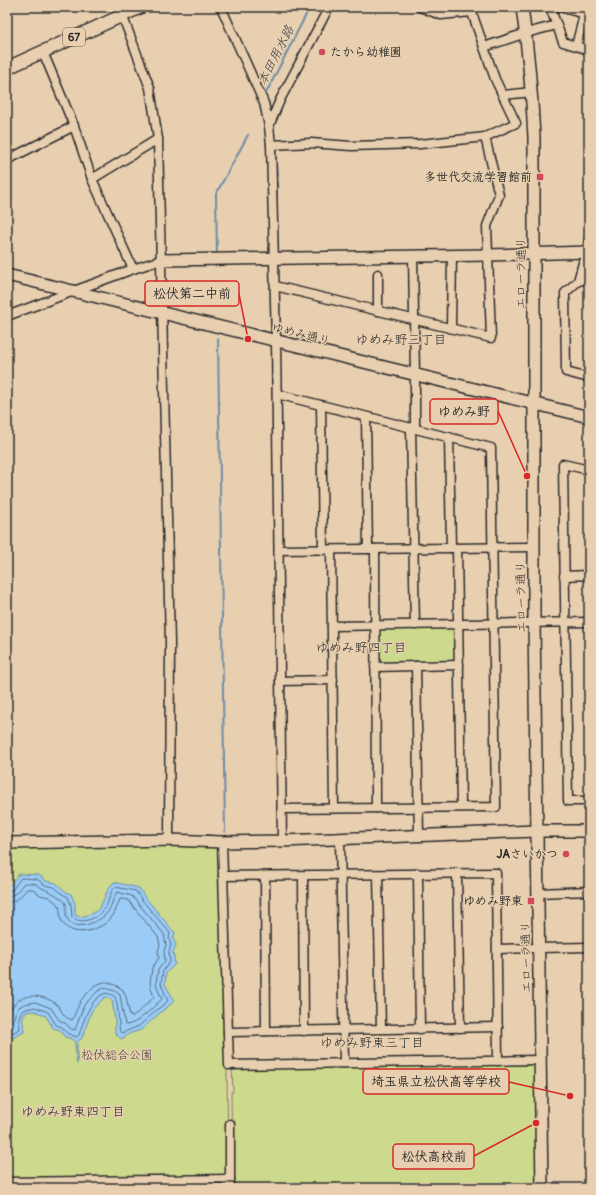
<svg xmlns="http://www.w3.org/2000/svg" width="596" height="1195" font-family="Pangolin,'Klee One',sans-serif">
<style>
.green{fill:#cdd98c;stroke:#7c825c}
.water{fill:#9bccf7;stroke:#6e8ca5}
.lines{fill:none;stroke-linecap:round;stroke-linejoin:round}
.shore{stroke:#586b7d;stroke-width:1}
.stream{stroke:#6e8ca5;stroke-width:2}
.street-casing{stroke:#2b2b2b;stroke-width:11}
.secondary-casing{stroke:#2b2b2b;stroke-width:14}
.primary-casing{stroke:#2b2b2b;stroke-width:15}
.street{stroke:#e8cfb0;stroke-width:8}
.secondary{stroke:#e8cfb0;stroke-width:11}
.primary{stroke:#e8cfb0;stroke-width:12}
.poi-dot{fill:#d1495b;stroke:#e8cfb0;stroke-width:1.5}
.labels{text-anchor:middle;stroke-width:3;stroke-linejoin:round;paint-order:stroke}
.shield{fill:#e8cfb0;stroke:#645c53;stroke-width:1}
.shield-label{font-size:11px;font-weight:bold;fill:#2b2b2b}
.poi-label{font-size:12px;font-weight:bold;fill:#2b2b2b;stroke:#e8cfb0;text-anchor:end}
.street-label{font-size:12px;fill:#2b2b2b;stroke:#e8cfb0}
.park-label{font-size:12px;fill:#43453a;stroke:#e8cfb0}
.water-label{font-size:13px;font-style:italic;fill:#3c434a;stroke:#e8cfb0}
.neighbourhood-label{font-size:13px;fill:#2b2b2b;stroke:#e8cfb0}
.leader{fill:none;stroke:#d62828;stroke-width:1.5}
.callout-dot{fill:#d62828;stroke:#e8cfb0;stroke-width:1.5}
.callout{fill:#e8cfb0;stroke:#d62828;stroke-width:1.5}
.callout-label{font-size:13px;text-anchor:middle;font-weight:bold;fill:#2b2b2b}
</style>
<rect width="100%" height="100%" fill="#e8cfb0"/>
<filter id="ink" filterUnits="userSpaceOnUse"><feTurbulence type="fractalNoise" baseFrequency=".025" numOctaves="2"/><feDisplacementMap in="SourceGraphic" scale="8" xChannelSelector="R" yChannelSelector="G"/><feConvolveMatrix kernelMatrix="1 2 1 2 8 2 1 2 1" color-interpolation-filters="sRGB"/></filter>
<g filter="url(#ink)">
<!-- green -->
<g class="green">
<path d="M455 626 456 662 378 664 377 628Z"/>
<path d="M220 843 227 1065 228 1177 7 1179V844Z"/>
<path d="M509 1063 510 1065H536L538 1188H232L231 1092H233L232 1068Z"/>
</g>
<!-- water -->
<path class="water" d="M19 874 39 875 46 881 56 883 66 892 71 894 75 904V915L79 917C108 913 98 899 114 882L139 888 144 896 175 933 173 939 176 945 173 952 175 964 166 973 165 984 174 1000 171 1004 162 1011 141 1030 131 1033 121 1039 115 1033V1020L112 1000 105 997 92 1010 82 1038 77 1042V1064L75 1043 72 1039 65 1037 60 1030 53 1028 46 1016 35 1011 26 1012C20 1020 24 1023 24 1032L7 1041V888Z"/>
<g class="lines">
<!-- shore -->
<g class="shore">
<path d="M7 891 12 890 21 878 37 879 45 885 54 887 64 895 68 897 71 905 72 917C80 925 97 919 104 910 109 903 109 893 115 887L136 891 141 899 170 933 169 939 171 945 169 952 170 962 163 971 161 984 168 1001 159 1008 139 1026 122 1033 120 1032C118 1025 119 1001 114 996 112 994 107 994 105 993 89 1000 84 1020 79 1035L77 1037 68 1034 62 1027 56 1025 48 1012 35 1007 23 1010C17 1017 19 1021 20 1029L7 1036"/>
<path d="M7 896C16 896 19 889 24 883 27 883 32 883 36 884 39 886 41 888 44 889 50 892 60 896 65 902 68 907 64 914 68 920 76 932 99 922 106 914 112 908 112 899 117 892L132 896 164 934 166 945 164 951 165 961 158 970 156 983 157 987 162 999C152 1008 137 1025 125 1025L120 995 115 991 104 988 98 991 84 1005 75 1030 71 1029 65 1023 59 1020 51 1008 35 1002 24 1004 19 1007 15 1014 13 1027 7 1031"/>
<path d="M7 902C17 902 21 896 27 889H33L40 895 49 897 59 905C61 911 59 918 63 923 74 940 103 929 112 917 116 912 117 905 120 899L128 900 158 937 160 945 158 951 159 958 152 968 150 983 151 988 154 997 133 1017 130 1016 126 997 123 990 117 986 108 982H104L95 985 81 1000 72 1020C60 1016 63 1009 55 1003 33 989 9 996 7 1023"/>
</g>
<!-- stream -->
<g class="stream">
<path d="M264 97 310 7"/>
<path d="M275 152 277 175"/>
<path d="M277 183V240"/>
<path d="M217 255 216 194 248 135"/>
<path d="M218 339 225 832"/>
<path d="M195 836 210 835"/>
</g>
<defs>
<g id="street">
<path d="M119 7 150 88 158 139 170 643 169 840"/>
<path d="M221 7 264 103 269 126 271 145 276 341 282 841"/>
<path d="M420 7 441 15 472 12"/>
<path d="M550 7 563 42 589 50"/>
<path d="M559 7 585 14"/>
<path d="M576 46 586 7"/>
<path d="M484 47 526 33 557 25"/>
<path d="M43 52 74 126 92 179 133 269"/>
<path d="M503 95 532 92"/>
<path d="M269 126 280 100 329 7"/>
<path d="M271 145 311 143 351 146 420 144 485 137 516 123 495 79 470 7"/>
<path d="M7 160 74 126"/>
<path d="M92 179 158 139"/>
<path d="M413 256 415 375V429"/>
<path d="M378 274V311"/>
<path d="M589 279 578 281 565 293 566 372 589 378"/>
<path d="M578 281 589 241"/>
<path d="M275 286 491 338 487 226 499 195 485 137"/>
<path d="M7 316 74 291 133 269 161 260"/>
<path d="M451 328 452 255"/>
<path d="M277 394 491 448 496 807 282 809"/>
<path d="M321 405 323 550"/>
<path d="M366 417 368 549"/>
<path d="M411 428 415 625"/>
<path d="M449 437 451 548"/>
<path d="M589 470 563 464 568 801H589"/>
<path d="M457 548 461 807"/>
<path d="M375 549 376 808"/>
<path d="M279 550 533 547"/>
<path d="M331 550 334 808"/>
<path d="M564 576 589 575"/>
<path d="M332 626 589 622"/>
<path d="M416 666 419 836"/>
<path d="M375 667 459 665"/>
<path d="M280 681 333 680"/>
<path d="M340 839 344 1063"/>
<path d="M222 842 229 1065 540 1060"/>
<path d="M418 873 420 1029"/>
<path d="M457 873 460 1028"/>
<path d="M378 875 381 1029"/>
<path d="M223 876 496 873 498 1061"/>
<path d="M303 876 304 1031"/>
<path d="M265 877 266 1031"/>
<path d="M538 893 589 891"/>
<path d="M497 949 589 947"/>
<path d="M228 1032 498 1027"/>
<path d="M230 1124V1188"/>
<path d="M7 1182 230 1179"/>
</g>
<g id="secondary">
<path d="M522 7C528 50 532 94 534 137V623L542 1188"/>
<path d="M161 260 488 255 589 252"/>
<path d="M7 275 589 417"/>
<path d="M7 843 169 840 222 842 282 841 537 831H589"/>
</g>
<path id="primary" d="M7 68 141 7"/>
</defs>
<!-- street casing -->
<use href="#street" class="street-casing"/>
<!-- secondary casing -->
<use href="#secondary" class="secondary-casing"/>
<!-- primary casing -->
<use href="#primary" class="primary-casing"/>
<!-- street -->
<use href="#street" class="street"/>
<!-- secondary -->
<use href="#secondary" class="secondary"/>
<!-- primary -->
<use href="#primary" class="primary"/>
</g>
</g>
<!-- markers -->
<g class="poi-dot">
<circle cx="322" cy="52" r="4"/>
<rect x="536" y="173" width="8" height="8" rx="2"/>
<circle cx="566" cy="854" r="4"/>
<rect x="527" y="897" width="8" height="8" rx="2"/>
</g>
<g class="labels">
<!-- shield labels -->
<rect class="shield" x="63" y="28" width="22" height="18" rx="3"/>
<g class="shield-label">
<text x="74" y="41">67</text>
</g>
<!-- poi labels -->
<g class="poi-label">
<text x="330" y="56" text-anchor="start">たから幼稚園</text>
<text x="532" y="181">多世代交流学習館前</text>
<text x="558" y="858">JAさいかつ</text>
<text x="523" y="905">ゆめみ野東</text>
</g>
<!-- street labels -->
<g class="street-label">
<text transform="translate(521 273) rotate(-90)" y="4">エローラ通り</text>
<text transform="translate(301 334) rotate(14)" y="4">ゆめみ通り</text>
<text transform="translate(521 597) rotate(-91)" y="4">エローラ通り</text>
<text transform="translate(526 957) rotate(-91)" y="4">エローラ通り</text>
</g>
<!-- park labels -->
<g class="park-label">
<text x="117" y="1059">松伏総合公園</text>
</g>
<!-- water labels -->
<g class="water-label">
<text transform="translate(275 55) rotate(-63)" y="5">本田用水路</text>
</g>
<!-- neighbourhood labels -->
<g class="neighbourhood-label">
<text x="401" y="344">ゆめみ野三丁目</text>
<text x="361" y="652">ゆめみ野四丁目</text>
<text x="372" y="1047">ゆめみ野東三丁目</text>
<text x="73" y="1116">ゆめみ野東四丁目</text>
</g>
</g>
<!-- callouts -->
<path class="leader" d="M248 339L239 294M527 476L498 411M570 1096L509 1082M536 1123L474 1156"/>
<g class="callout-dot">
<circle cx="248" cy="339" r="4"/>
<circle cx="527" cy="476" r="4"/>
<circle cx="570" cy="1096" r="4"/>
<circle cx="536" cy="1123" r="4"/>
</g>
<g class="callout">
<rect x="145" y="281" width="94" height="25" rx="4"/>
<rect x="430" y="399" width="68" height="25" rx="4"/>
<rect x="363" y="1069" width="146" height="25" rx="4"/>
<rect x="393" y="1144" width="81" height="25" rx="4"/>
</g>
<g class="callout-label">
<text x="192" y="298">松伏第二中前</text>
<text x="464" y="416">ゆめみ野</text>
<text x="436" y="1086">埼玉県立松伏高等学校</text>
<text x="434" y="1161">松伏高校前</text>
</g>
<!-- margin -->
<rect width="596" height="1195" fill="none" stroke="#e8cfb0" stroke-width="24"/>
<rect x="12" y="12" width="572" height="1171" fill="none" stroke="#2b2b2b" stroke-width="1.5" filter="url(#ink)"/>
</svg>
